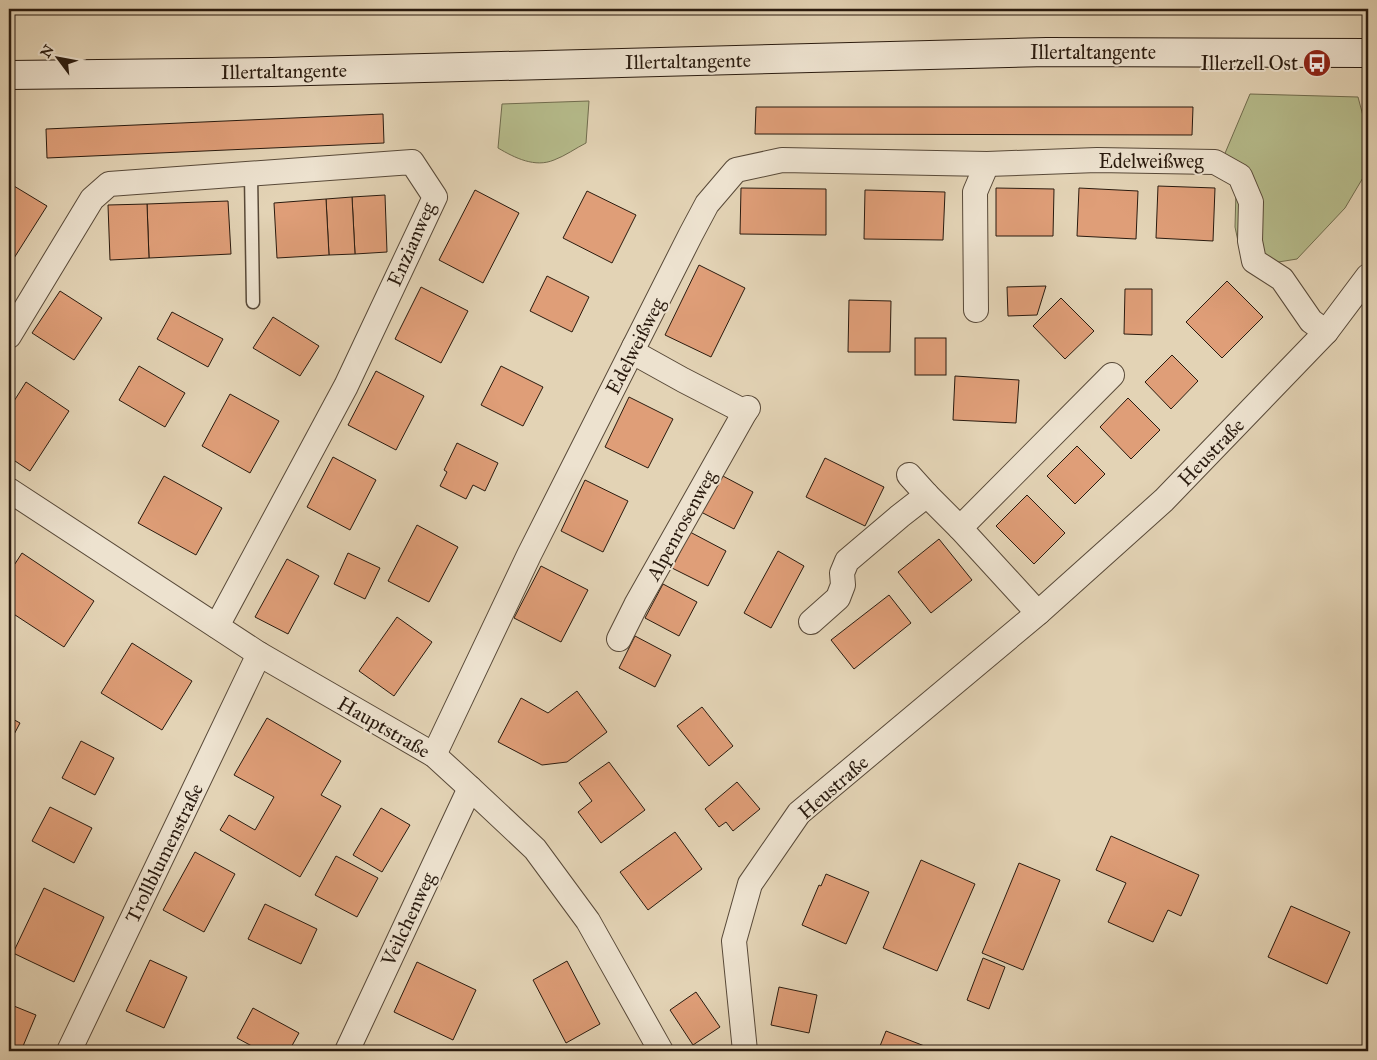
<svg xmlns="http://www.w3.org/2000/svg" width="1377" height="1060" font-family="'IM FELL Great Primer',serif">
<style>
.green{fill:#b6bc8c;stroke:#706c4e}
.building{fill:#df9e78;stroke:#2a1b0f}
.lines{fill:none;stroke-linecap:round;stroke-linejoin:round}
.lane-casing{stroke:#584938;stroke-width:15}
.street-casing{stroke:#584938;stroke-width:26}
.secondary-casing{stroke:#2a1b0f;stroke-width:30}
.lane{stroke:#ede2cf;stroke-width:12}
.street{stroke:#ede2cf;stroke-width:24}
.secondary{stroke:#ede2cf;stroke-width:28}
.labels{text-anchor:middle;stroke-width:4;stroke-linejoin:round;paint-order:stroke}
.street-label{font-size:20px;fill:#2a1b0f;stroke:#ede2cf}
.poi-label{font-size:20px;fill:#2a1b0f;stroke:#ede2cf;text-anchor:end}
</style>
<rect width="100%" height="100%" fill="#e3d3b5"/>
<filter id="stains"><feTurbulence type="fractalNoise" baseFrequency=".004" numOctaves="4"/><feColorMatrix values="0 0 0 0 .2 0 0 0 0 .09 0 0 0 0 .02 0 0 0 .5 -.17"/></filter>
<radialGradient id="worn" r=".72"><stop offset=".6" stop-color="#630" stop-opacity="0"/><stop offset="1" stop-color="#630" stop-opacity=".3"/></radialGradient>
<!-- green -->
<g class="green">
<path d="M1250 94 1358 97 1367 131V171L1345 208 1297 259 1266 264 1239 246 1235 227 1236 191 1223 158Z"/>
<path d="M589 101 586 143C576 148 565 156 554 160 535 168 515 158 498 148L502 104Z"/>
</g>
<!-- building -->
<g class="building">
<path d="M756 107H1193L1192 135 755 134Z"/>
<path d="M383 114 384 143 47 158 46 129Z"/>
<path d="M9 183 47 206 9 266Z"/>
<path d="M1158 186 1215 188 1213 241 1156 238Z"/>
<path d="M741 188 826 189V235L740 234Z"/>
<path d="M996 188 1054 189 1053 236H996Z"/>
<path d="M1079 188 1138 191 1136 239 1077 236Z"/>
<path d="M475 190 519 213 483 283 439 260Z"/>
<path d="M865 190 945 192 943 240 864 239Z"/>
<path d="M587 191 636 215 612 263 563 238Z"/>
<path d="M385 195 387 252 355 254 352 197Z"/>
<path d="M352 197 355 254 329 255 326 199Z"/>
<path d="M326 199 329 255 277 258 274 203Z"/>
<path d="M228 201 231 254 149 258 147 204Z"/>
<path d="M147 204 149 258 110 260 108 205Z"/>
<path d="M699 265 745 288 711 357 665 335Z"/>
<path d="M547 276 589 297 572 332 530 311Z"/>
<path d="M1227 281 1263 317 1222 358 1186 322Z"/>
<path d="M1046 286 1037 315 1008 316 1007 287Z"/>
<path d="M421 287 468 311 441 363 395 339Z"/>
<path d="M1125 289H1152V335L1124 334Z"/>
<path d="M60 291 102 318 74 360 32 333Z"/>
<path d="M1061 298 1094 331 1065 359 1033 326Z"/>
<path d="M849 300 891 301 890 352H848Z"/>
<path d="M172 312 223 339 208 367 157 339Z"/>
<path d="M273 317 319 346 300 376 253 348Z"/>
<rect x="915" y="338" width="31" height="37"/>
<path d="M1172 355 1198 381 1171 409 1145 382Z"/>
<path d="M139 366 185 393 165 427 119 400Z"/>
<path d="M501 366 543 387 523 426 481 405Z"/>
<path d="M376 371 424 396 396 450 348 425Z"/>
<path d="M955 376 1019 380 1016 423 953 420Z"/>
<path d="M26 382 69 411 30 471 9 457V409Z"/>
<path d="M230 394 279 421 250 473 202 446Z"/>
<path d="M629 397 673 419 648 468 605 447Z"/>
<path d="M1128 398 1160 430 1131 459 1100 427Z"/>
<path d="M457 443 498 463 485 491 473 485 466 499 440 486 447 472 444 470Z"/>
<path d="M1077 446 1105 474 1075 504 1047 476Z"/>
<path d="M333 457 376 480 350 530 307 507Z"/>
<path d="M825 458 884 487 865 526 806 497Z"/>
<path d="M721 475 753 492 734 529 701 512Z"/>
<path d="M164 476 222 508 196 555 138 523Z"/>
<path d="M585 480 628 501 603 552 561 531Z"/>
<path d="M1027 495 1065 533 1034 564 996 526Z"/>
<path d="M417 525 458 547 429 602 388 581Z"/>
<path d="M690 532 726 551 708 586 672 568Z"/>
<path d="M939 539 972 580 931 613 898 572Z"/>
<path d="M778 551 804 566 771 628 744 613Z"/>
<path d="M22 553 94 601 64 647 9 611V573Z"/>
<path d="M348 553 380 568 365 599 334 584Z"/>
<path d="M287 559 319 576 288 634 255 617Z"/>
<path d="M541 566 588 590 561 642 514 618Z"/>
<path d="M663 584 697 602 679 636 645 618Z"/>
<path d="M889 595 911 623 854 669 831 640Z"/>
<path d="M397 617 432 642 394 696 359 671Z"/>
<path d="M635 636 671 655 655 687 619 668Z"/>
<path d="M132 643 192 681 162 730 101 693Z"/>
<path d="M577 691 607 732 567 762 542 765 498 742 521 698 548 713Z"/>
<path d="M702 707 733 746 709 766 677 726Z"/>
<path d="M9 717 20 723 9 744Z"/>
<path d="M267 718 341 761 321 795 341 806 300 877 220 830 229 815 255 830 274 797 234 775Z"/>
<path d="M81 741 114 758 95 795 62 778Z"/>
<path d="M609 762 645 810 601 843 578 812 592 801 579 783Z"/>
<path d="M737 782 760 809 733 831 726 822 719 827 705 809Z"/>
<path d="M50 807 92 828 74 863 32 841Z"/>
<path d="M381 808 410 825 382 872 353 855Z"/>
<path d="M675 832 702 869 648 910 620 872Z"/>
<path d="M1111 836 1199 875 1181 916 1168 910 1153 942 1108 922 1126 883 1096 870Z"/>
<path d="M195 852 235 874 204 932 163 910Z"/>
<path d="M336 856 378 878 357 917 315 895Z"/>
<path d="M921 860 975 884 937 971 883 948Z"/>
<path d="M1019 863 1060 880 1023 970 982 953Z"/>
<path d="M826 874 869 892 846 944 802 925 819 885 821 886Z"/>
<path d="M44 888 104 917 74 982 13 953Z"/>
<path d="M265 904 317 929 301 964 248 939Z"/>
<path d="M1291 906 1350 932 1327 984 1268 957Z"/>
<path d="M983 958 1005 967 989 1009 967 1000Z"/>
<path d="M150 960 187 977 164 1028 126 1011Z"/>
<path d="M567 961 600 1024 566 1043 533 980Z"/>
<path d="M417 962 476 990 453 1040 394 1012Z"/>
<path d="M779 987 817 995 809 1033 771 1025Z"/>
<path d="M696 992 720 1027 693 1045 670 1010Z"/>
<path d="M9 1004 36 1015 21 1051H9Z"/>
<path d="M253 1008 299 1033 289 1051H261L237 1038Z"/>
<path d="M886 1031 927 1047 926 1051H878Z"/>
</g>
<g class="lines">
<defs>
<path id="lane" d="M251 174 253 302"/>
<g id="street">
<path d="M976 310 975 192 987 164"/>
<path d="M9 336 92 199 109 184 412 162 435 197 346 386 217 626"/>
<path d="M634 347 638 355 683 380 745 412 748 408"/>
<path d="M909 475 927 495 960 528 1038 613"/>
<path d="M9 490 259 654 434 755 470 788 535 849 588 921 661 1051"/>
<path d="M960 528 1112 375"/>
<path d="M811 622 838 598 843 585 842 573 847 561 900 516 927 495"/>
<path d="M619 639 636 605 745 412"/>
<path d="M434 755 529 555 691 234 707 204 736 170 782 160 987 164 1097 160 1215 162 1240 176 1251 202 1250 241 1254 261 1282 279 1311 321 1326 332"/>
<path d="M69 1051 259 654"/>
<path d="M347 1051 470 788"/>
<path d="M745 1051 734 941 750 884 799 813 1038 613 1164 500 1326 332 1368 276"/>
</g>
<path id="secondary" d="M9 75 272 72 1047 52 1368 53"/>
</defs>
<!-- lane casing -->
<use href="#lane" class="lane-casing"/>
<!-- street casing -->
<use href="#street" class="street-casing"/>
<!-- secondary casing -->
<use href="#secondary" class="secondary-casing"/>
<!-- lane -->
<use href="#lane" class="lane"/>
<!-- street -->
<use href="#street" class="street"/>
<!-- secondary -->
<use href="#secondary" class="secondary"/>
</g>
<!-- icons -->
<defs>
<symbol id="bus-disc" viewBox="-11 -11 22 22"><circle r="9.5" fill="#8f2418" stroke="#ede2cf"/><path d="M-5-6H5V4H4V6H2V4H-2V6H-4V4H-5ZM-3.5-4V0h7V-4ZM-3.5 1.2v1.5H-2V1.2ZM2 1.2v1.5H3.5V1.2Z" fill="#fff"/></symbol>
</defs>
<g fill-rule="evenodd">
<use href="#bus-disc" x="1301" y="47" width="32" height="32"/>
</g>
<g class="labels">
<!-- street labels -->
<g class="street-label">
<text x="1093" y="59">Illertaltangente</text>
<text transform="translate(688 61) rotate(-1)" y="7">Illertaltangente</text>
<text transform="translate(284 71) rotate(-1)" y="7">Illertaltangente</text>
<text x="1151" y="168">Edelweißweg</text>
<text transform="translate(411 244) rotate(-66)" y="7">Enzianweg</text>
<text transform="translate(635 346) rotate(-63)" y="7">Edelweißweg</text>
<text transform="translate(1211 452) rotate(-46)" y="7">Heustraße</text>
<text transform="translate(681 525) rotate(-61)" y="7">Alpenrosenweg</text>
<text transform="translate(384 727) rotate(30)" y="7">Hauptstraße</text>
<text transform="translate(833 787) rotate(-41)" y="7">Heustraße</text>
<text transform="translate(164 853) rotate(-64)" y="7">Trollblumenstraße</text>
<text transform="translate(408 919) rotate(-65)" y="7">Veilchenweg</text>
</g>
<!-- poi labels -->
<g class="poi-label">
<text x="1298" y="70">Illerzell Ost</text>
</g>
</g>
<!-- margin -->
<rect width="1377" height="1060" fill="none" stroke="#e3d3b5" stroke-width="30"/>
<rect x="10" y="10" width="1357" height="1040" fill="none" stroke="#2a1b0f" stroke-width="2.5"/>
<rect x="15" y="15" width="1347" height="1030" fill="none" stroke="#2a1b0f"/>
<!-- north arrow -->
<g transform="translate(58 58) rotate(302)" stroke="#ede2cf" stroke-width="4" paint-order="stroke">
<path d="M0-4L9 19L0 12L-9 19Z" fill="#2a1b0f"/>
<text y="-8" font-size="14" font-weight="bold" text-anchor="middle" fill="#2a1b0f">N</text>
</g>
<rect width="100%" height="100%" filter="url(#stains)"/>
<rect width="100%" height="100%" fill="url(#worn)"/>
</svg>
